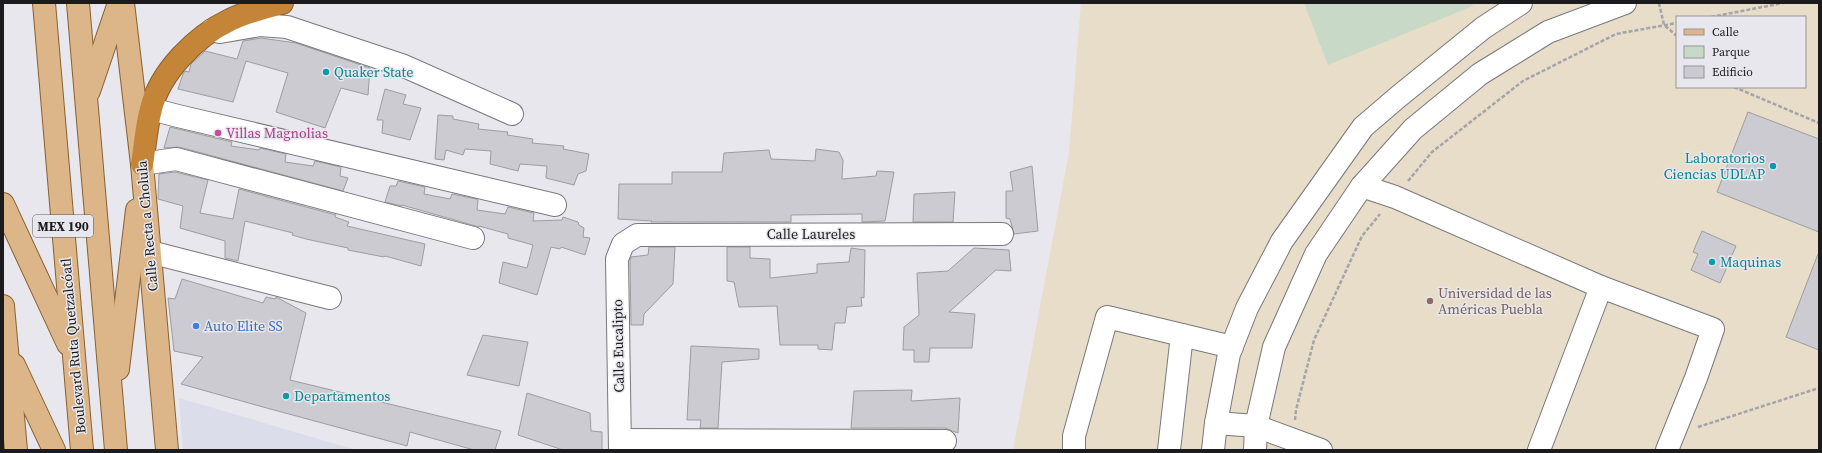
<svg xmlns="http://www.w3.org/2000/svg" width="1822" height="453" font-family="'Source Serif 4',serif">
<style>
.built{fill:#dcddea}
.education{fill:#e7ddc8;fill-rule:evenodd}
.green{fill:#c8dac7}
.building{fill:#cbcbd1;stroke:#9c9ca1}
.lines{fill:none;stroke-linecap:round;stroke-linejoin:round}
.minor-casing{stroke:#78787d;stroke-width:24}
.major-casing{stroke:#89602f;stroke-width:24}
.highway-casing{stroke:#89602f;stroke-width:24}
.path{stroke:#a4a4a9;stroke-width:2.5;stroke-dasharray:4 2;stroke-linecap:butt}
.minor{stroke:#fff;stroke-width:22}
.major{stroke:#dcb688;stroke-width:22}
.highway{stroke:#c48539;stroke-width:22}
.culture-dot{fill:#0f9aa8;stroke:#e7e7ed;stroke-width:1.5}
.hotel-dot{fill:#d1479c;stroke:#e7e7ed;stroke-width:1.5}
.education-dot{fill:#8d6e63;stroke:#e7e7ed;stroke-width:1.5}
.shop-dot{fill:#3f7fe0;stroke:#e7e7ed;stroke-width:1.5}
.labels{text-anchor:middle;stroke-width:3;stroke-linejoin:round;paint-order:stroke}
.shield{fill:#e7e7ed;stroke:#58585b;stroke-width:1}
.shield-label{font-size:13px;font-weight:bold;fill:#1b1b1d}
.culture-label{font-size:14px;fill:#0d838f;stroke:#e7e7ed;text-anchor:start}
.hotel-label{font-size:14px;fill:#b23c85;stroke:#e7e7ed;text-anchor:start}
.street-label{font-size:14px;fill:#1b1b1d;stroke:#e7e7ed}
.education-label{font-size:14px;fill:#785e54;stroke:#e7e7ed;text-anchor:start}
.shop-label{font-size:14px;fill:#366cbe;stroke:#e7e7ed;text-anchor:start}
</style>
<rect width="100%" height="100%" fill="#e7e7ed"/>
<!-- built -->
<path class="built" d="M179 398 356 450H183Z"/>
<!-- education -->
<path class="education" d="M1081 3H1819V450H1013L1069 153ZM1677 17H1805V87H1677Z"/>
<!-- green -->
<path class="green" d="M1304 3H1472L1473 6 1328 65Z"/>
<!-- building -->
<g class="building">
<path d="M261 38 296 43 370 68 368 95 341 88 325 128 276 112 288 73 246 61 233 102 178 89 183 74 185 71 189 72 191 64 205 51 237 59 243 41Z"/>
<path d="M385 89 406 95 403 104 421 108 410 140 382 133 383 120H377Z"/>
<path d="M1748 112 1819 139V232L1717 192Z"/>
<path d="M438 115 453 116V119L479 124 478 129 508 132 507 135 533 139 532 143 564 146 563 149 589 154 586 171 578 174 574 185 546 178 547 166 520 164 518 171 490 164 491 151 465 149 463 155 446 150 444 160 435 159Z"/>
<path d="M170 127 232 142 231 146 259 150 260 148 286 154 285 162 313 166 315 161 341 167 340 176 348 178 343 191 179 147 164 148Z"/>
<path d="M816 149 839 152 843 160 842 179 876 176 877 171 894 172 885 221 862 222V214L791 215V222H651L652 221 618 219 619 184H672V172H722L724 153 769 150 771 159 815 161Z"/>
<path d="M1032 166 1038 231 1014 234 1010 219 1006 218V191H1013L1010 172Z"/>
<path d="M175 172 208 180 200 213 233 219 239 189 336 215 335 217 349 222 347 226 425 244 421 266 385 256 384 257 348 250V248L306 239 292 235 293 233 245 221 238 261 225 258V241L180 228 183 206 158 199 159 174Z"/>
<path d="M398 181 425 187 424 194 450 199 452 194 476 199 478 200 477 210 505 214 508 207 534 213 533 221 562 220 563 217 578 222 579 225 584 228 583 237 590 238 585 255 561 247 560 249 551 247 537 295 499 283 503 262 527 268 533 245 508 238V234L479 226V227L402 205V206L385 202 390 186H396Z"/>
<path d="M955 192 953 222H913L914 194Z"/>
<path d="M1702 231 1736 246 1720 283 1691 270 1698 254 1693 252Z"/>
<path d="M649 247H675L673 284 644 314 643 325H631L630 261 631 257 648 255Z"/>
<path d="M727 247H750V258L770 259V278L817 273V264L849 262 851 248 865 250 864 298 861 297 862 306 847 307 845 323H835L832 350 818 349V345H780L777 306 739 307 734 282 727 281Z"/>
<path d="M974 248 1009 250 1011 271 996 270 949 312 975 314 972 348H930L929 362H914V350H903L904 327 919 315 917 273 948 271Z"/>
<path d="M1818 254H1819V350L1786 337Z"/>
<path d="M182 279 263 303 266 297 275 299 276 297 306 313 290 380 501 431 495 450H474L410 432 407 446 263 407 181 384 203 357 174 351 168 298 175 299Z"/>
<path d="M483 335 528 342 519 386 467 375Z"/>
<path d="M691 346 759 349V359L722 362 718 428H700L701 420H687Z"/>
<path d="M912 390 911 401 960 398 958 433 945 428H851L854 391Z"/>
<path d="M527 393 590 413 591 431 602 432V450H563L518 435Z"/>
</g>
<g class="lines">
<defs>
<g id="minor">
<path d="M212 30 220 32 260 25 287 27 404 66 512 114"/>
<path d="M151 109 178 116 555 205"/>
<path d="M142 164 176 159 473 238"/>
<path d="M1362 186 1395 197 1601 287 1713 329 1696 378 1667 450"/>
<path d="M150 252 330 298"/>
<path d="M1216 423 1256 426 1321 450"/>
<path d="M620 440 945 441"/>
<path d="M620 450 617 259 623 244 637 235 1002 234"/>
<path d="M1074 450V436L1107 317 1232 347"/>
<path d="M1169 450 1182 335"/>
<path d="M1213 450 1216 423 1229 354 1247 308 1282 241 1363 127 1398 97 1483 28 1521 3"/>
<path d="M1255 450 1256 426 1274 347 1316 254 1362 186 1413 129 1480 74 1548 32 1625 3"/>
<path d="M1539 450 1601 287"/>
</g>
<g id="major">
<path d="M44 3 82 450"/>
<path d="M78 3 116 450"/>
<path d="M123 3 142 164 167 450"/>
<path d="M89 91 119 3"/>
<path d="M3 204 68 344"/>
<path d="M3 306 16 450"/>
<path d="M14 365 54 450"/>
<path d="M118 369 137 210"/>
</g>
<path id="highway" d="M142 164C145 146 146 127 151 109 160 72 196 36 230 20 246 12 264 8 282 3"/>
</defs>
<!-- minor casing -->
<use href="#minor" class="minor-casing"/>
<!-- major casing -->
<use href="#major" class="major-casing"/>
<!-- highway casing -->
<use href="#highway" class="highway-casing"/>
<!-- path -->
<g class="path">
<path d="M1659 3 1664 25 1677 36"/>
<path d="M1711 17 1783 3"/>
<path d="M1734 87 1819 123"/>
<path d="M1408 181 1432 152 1523 81 1616 34 1677 23"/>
<path d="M1295 420 1296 410 1314 340 1362 236 1380 214"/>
<path d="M1698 427 1819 388"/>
</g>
<!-- minor -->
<use href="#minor" class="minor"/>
<!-- major -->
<use href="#major" class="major"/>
<!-- highway -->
<use href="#highway" class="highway"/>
</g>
<!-- markers -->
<g class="culture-dot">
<circle cx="326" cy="72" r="4"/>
<circle cx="1773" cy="166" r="4"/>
<circle cx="1712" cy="262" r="4"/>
<circle cx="286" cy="396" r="4"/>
</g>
<circle class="hotel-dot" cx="218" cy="133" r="4"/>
<circle class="education-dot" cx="1430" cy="301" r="4"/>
<circle class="shop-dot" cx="196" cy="326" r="4"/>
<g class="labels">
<!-- shield labels -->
<rect class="shield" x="33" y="215" width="60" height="22" rx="3"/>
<g class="shield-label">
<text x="63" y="231">MEX 190</text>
</g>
<!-- culture labels -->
<g class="culture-label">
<text x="334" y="77">Quaker State</text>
<text x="1765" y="163" text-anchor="end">Laboratorios<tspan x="1765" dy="16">Ciencias UDLAP</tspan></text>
<text x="1720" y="267">Maquinas</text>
<text x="294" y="401">Departamentos</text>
</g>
<!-- hotel labels -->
<g class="hotel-label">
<text x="226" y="138">Villas Magnolias</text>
</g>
<!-- street labels -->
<g class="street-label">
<text transform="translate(147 226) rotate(-95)" y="5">Calle Recta a Cholula</text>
<text x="811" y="239">Calle Laureles</text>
<text transform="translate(73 346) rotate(-95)" y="5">Boulevard Ruta Quetzalcóatl</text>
<text transform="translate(618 346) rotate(-91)" y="5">Calle Eucalipto</text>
</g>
<!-- education labels -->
<g class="education-label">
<text x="1438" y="298">Universidad de las<tspan x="1438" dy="16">Américas Puebla</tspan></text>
</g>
<!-- shop labels -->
<g class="shop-label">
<text x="204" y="331">Auto Elite SS</text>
</g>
</g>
<!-- border -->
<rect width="1822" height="453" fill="none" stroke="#1b1b1d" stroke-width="8"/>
<!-- legend -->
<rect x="1676" y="16" width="130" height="72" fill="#e7e7ed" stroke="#95959a"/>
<rect x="1684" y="29" width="20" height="6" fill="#dcb688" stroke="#95959a"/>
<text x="1712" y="36" font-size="12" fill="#1b1b1d">Calle</text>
<rect x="1684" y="46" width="20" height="12" fill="#c8dac7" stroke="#95959a"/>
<text x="1712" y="56" font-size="12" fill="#1b1b1d">Parque</text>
<rect x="1684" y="66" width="20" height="12" fill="#cbcbd1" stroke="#95959a"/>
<text x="1712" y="76" font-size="12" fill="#1b1b1d">Edificio</text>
</svg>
